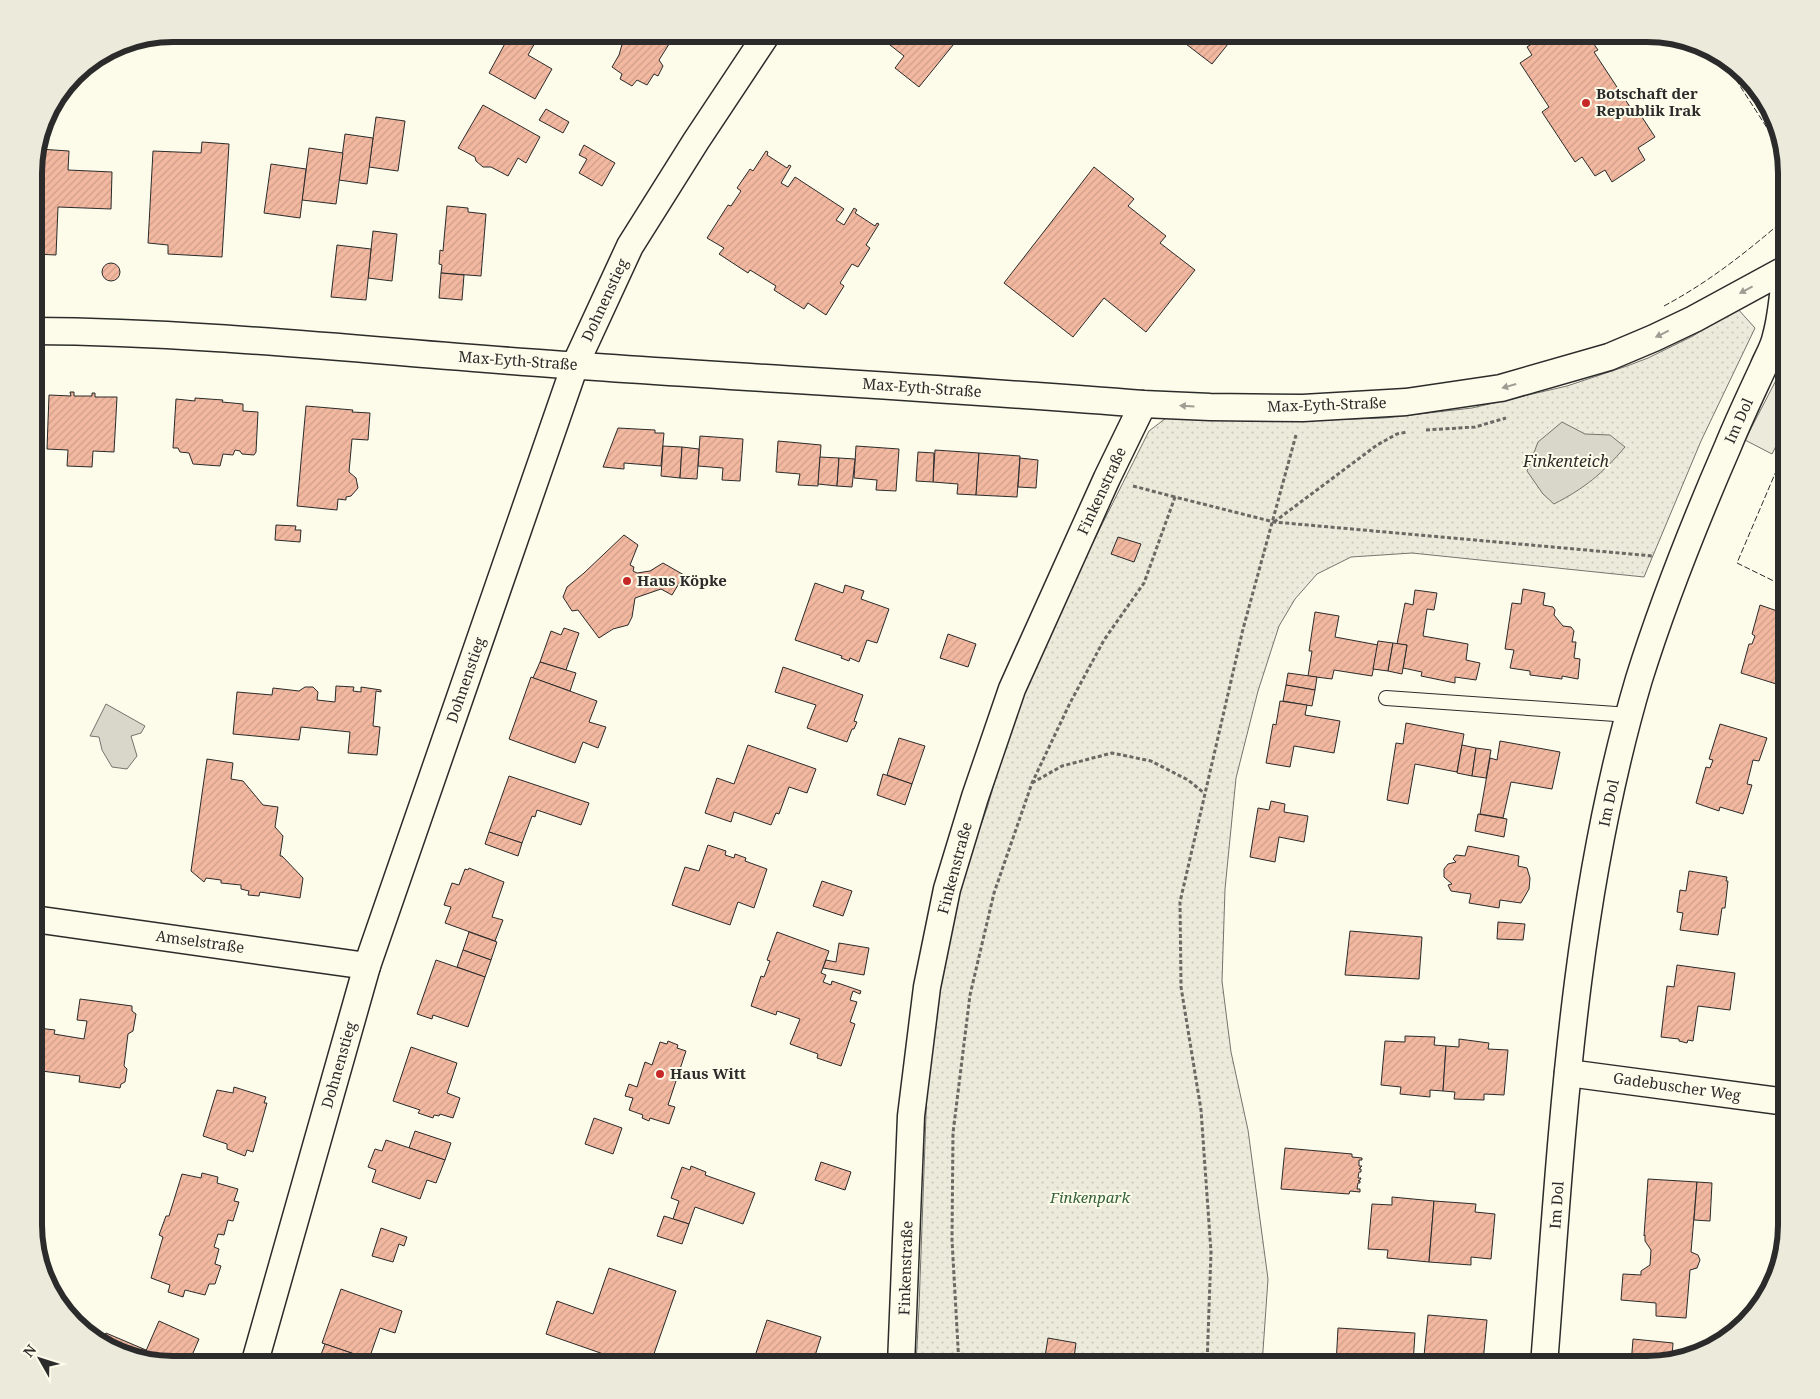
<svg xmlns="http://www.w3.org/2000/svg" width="1820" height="1399" font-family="'Noto Serif',serif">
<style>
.grass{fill:#ecebdb;stroke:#74746e}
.park{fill:url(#park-dots);stroke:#74746e}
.water{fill:#d8d7c9;stroke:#74746e}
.building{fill:url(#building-hatch);stroke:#2b2b2b}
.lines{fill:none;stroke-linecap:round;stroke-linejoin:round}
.service-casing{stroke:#2b2b2b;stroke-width:16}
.minor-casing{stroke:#2b2b2b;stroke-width:29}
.path{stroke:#6a6964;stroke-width:3;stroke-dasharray:4 2.5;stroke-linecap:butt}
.service{stroke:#fdfbea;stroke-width:14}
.minor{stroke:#fdfbea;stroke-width:26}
.hedge{stroke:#34623c;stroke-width:4;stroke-dasharray:2.5 4;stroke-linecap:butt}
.fence{stroke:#2b2b2b;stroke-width:1;stroke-dasharray:6 2.5;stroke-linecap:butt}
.oneway{fill:#9e9d94}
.poi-dot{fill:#c62828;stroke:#fdfbea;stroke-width:2}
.labels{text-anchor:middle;stroke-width:4;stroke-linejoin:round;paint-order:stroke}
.poi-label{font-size:15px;font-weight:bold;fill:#2b2b2b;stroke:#fdfbea;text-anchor:start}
.street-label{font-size:15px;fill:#2b2b2b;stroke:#fdfbea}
.park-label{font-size:15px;font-style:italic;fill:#34623c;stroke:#fdfbea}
.water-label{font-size:16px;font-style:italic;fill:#2b2b2b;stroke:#fdfbea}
.rim{fill:none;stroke:#2b2b2b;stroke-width:6}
</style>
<defs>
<pattern id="park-dots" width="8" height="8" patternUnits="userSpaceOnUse" patternTransform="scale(1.25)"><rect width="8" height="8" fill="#ecebdb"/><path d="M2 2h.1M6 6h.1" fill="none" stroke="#cbcabc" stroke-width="1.8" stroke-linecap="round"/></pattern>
<pattern id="building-hatch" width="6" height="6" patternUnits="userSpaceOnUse" patternTransform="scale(1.25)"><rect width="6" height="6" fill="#f2b8a0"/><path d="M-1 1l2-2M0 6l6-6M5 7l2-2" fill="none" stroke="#d09e8a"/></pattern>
</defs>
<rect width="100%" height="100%" fill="#fdfbea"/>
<!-- grass -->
<path class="grass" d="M1786 361V426L1772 454 1745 440Z"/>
<!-- park -->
<path class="park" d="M1737 308 1755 328 1701 441 1644 577 1412 553 1351 557 1317 574 1295 599 1279 626 1258 691 1236 778 1225 889 1222 981 1231 1052 1248 1130 1268 1279 1262 1365H916L919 1308 928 1060 937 982 958 890 988 805 1010 728 1057 614 1149 431 1170 415 1296 421 1384 418 1472 408 1567 386 1627 366 1648 358 1693 336Z"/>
<!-- water -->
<g class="water">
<path d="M1562 422 1585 434 1610 435 1625 447C1602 474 1585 488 1554 504L1543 494 1527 471 1538 442Z"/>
<path d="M106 704 145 726 141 733 131 736 137 756 127 769 112 767 102 750 99 737 90 736Z"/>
</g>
<!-- building -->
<g class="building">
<path d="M503 34H540L528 55 552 69 535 99 489 73 508 38 503 35Z"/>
<path d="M625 34H682L677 40 671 41 659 60 663 66 658 76 654 74 647 85 637 80 632 86 620 79 622 74 612 67 619 55Z"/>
<path d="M876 34H962L919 87 895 68 904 56Z"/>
<path d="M1173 34H1236L1212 64Z"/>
<path d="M1546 34H1587L1598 50 1594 52 1634 113 1638 111 1655 137 1638 148 1645 160 1612 182 1605 170 1595 176 1582 157 1575 162 1542 112 1549 107 1520 63 1532 55 1527 47Z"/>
<path d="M483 105 540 137 526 163 518 158 508 176 491 167H483L476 161 475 157 458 148Z"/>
<path d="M546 109 569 122 563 133 539 120Z"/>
<path d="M376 117 405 121 398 171 369 167Z"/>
<path d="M345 134 373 138 367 184 339 180Z"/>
<path d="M202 142 229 144 222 257 168 254V245L148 243 153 151 201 153Z"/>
<path d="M584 145 615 163 602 186 579 173 587 159 579 155Z"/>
<path d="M309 148 343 153 336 204 302 200Z"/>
<path d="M39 149 69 151 68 170 112 172 111 209 58 207 56 255 34 254V215H35Z"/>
<path d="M766 151 768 152 767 155 787 168 789 165 791 166 781 183 788 187 795 177 844 209 836 220 844 225 854 208 857 210 855 213 875 226 877 223 879 224 866 245 870 248 858 267 852 264 840 283 844 286 826 315 808 303 804 309 774 290 776 286 750 270 748 273 719 254 724 248 707 238 728 205 731 206 741 191 737 188 750 169 753 171Z"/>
<path d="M271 164 306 169 300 218 264 213Z"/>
<path d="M1094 167 1134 199 1128 206 1166 236 1160 243 1195 270 1146 332 1104 298 1073 337 1004 283Z"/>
<path d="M447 206 468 208V212L486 214 481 276 441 273 442 265 439 264 440 250 443 251Z"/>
<path d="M373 231 397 234 392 281 368 278Z"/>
<path d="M337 245 371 249 366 300 331 297Z"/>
<circle cx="111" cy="272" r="9"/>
<path d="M441 273 464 275 462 300 439 298Z"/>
<path d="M70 392H74V396H92V393H95V397H117L114 452 93 451 92 467 67 466 68 450 47 449 49 395 71 396Z"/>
<path d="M195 398 223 400 222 402 243 404V411L258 412 256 452 254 455 242 454 240 451 235 450 233 455 223 454 220 466 193 464 189 453 180 452 178 448H173L176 399 195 401Z"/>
<path d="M306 406 353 410 352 412 370 413 368 440 352 439 349 472 356 478 358 488 351 496 346 497V500L338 499 337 510 297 506Z"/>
<path d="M34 418H39L37 448 34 449Z"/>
<path d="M618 428 655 430V433H664L661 466 624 463V469L603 467Z"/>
<path d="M700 436 743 439 740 481 722 480 723 468 698 466Z"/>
<path d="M778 441 821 445 818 486 798 485 800 474 776 472Z"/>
<path d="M663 446 682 447 680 478 661 476Z"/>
<path d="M856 446 899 449 896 491 876 490 877 480 854 478Z"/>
<path d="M682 447 699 449 697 479 680 478Z"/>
<path d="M935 450 979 453 976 495 957 494 958 484 933 482Z"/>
<path d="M918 452 934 453 933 482 916 481Z"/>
<path d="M979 453 1020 456 1017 497 976 495Z"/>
<path d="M820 457 839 458 837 486 818 484Z"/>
<path d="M839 458 855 459 852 487 837 486Z"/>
<path d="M1020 458 1038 460 1036 488 1018 487Z"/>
<path d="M276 525 296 526 295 530H301L300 542 275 540Z"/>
<path d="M624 535 638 545 630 565 634 567 633 571 637 573 650 571 663 563 684 575 672 595 661 589 635 598 632 617 628 625 613 629 599 638 578 610 572 611 563 597 567 587 584 573Z"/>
<path d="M1118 537 1141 544 1134 562 1111 554Z"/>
<path d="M815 583 843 593 845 585 864 591 861 599 889 609 877 643 867 640 859 662 850 658 849 661 841 658 842 656 795 640Z"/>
<path d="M1523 589 1545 593 1543 605 1553 607 1555 610 1554 615 1563 626 1571 627 1574 631 1572 642H1576L1574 658 1580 659 1578 679 1562 676V679L1530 675V671L1510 668 1514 650 1505 649 1512 603 1521 604Z"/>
<path d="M1415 590 1437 593 1434 610 1427 609 1423 636 1468 644 1466 660 1480 663 1476 680 1455 677V683L1421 676 1422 672 1403 668 1407 645 1397 644 1405 603 1413 605Z"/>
<path d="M1760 605 1786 614V687L1741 673 1749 644H1752L1755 636 1752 634Z"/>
<path d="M1315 612 1339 616 1335 637 1378 645 1372 676 1334 670 1332 679 1308 676 1312 651H1309Z"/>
<path d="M564 628 579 633 566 670 540 662 551 631 561 635Z"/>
<path d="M948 634 976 644 968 667 940 658Z"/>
<path d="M1378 641 1393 643 1388 671 1373 669Z"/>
<path d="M1393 643 1407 645 1402 674 1388 671Z"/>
<path d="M540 662 576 673 570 691 533 678Z"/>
<path d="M783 667 863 695 854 721 857 722 854 729H852L847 742 807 728 816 705 775 692Z"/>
<path d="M1288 673 1317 677 1315 690 1286 685Z"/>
<path d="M531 677 597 701 589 722 606 727 598 748 583 742 575 763 509 739Z"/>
<path d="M1286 685 1315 690 1312 706 1283 701Z"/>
<path d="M336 686 354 687 353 691 361 692V687L381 690V692L376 691 373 726 380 727 377 755 348 753 350 732 301 727 299 740 233 734 237 692 272 695 273 688 299 691 305 687H313L318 692 317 700 335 702Z"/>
<path d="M1280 701 1307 705 1305 715 1340 721 1334 753 1294 746 1290 767 1266 763 1273 724 1276 725Z"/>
<path d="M1406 723 1464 734 1457 772 1415 764 1408 804 1387 800 1396 743 1403 744Z"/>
<path d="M1720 724 1767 738 1759 761 1753 760 1747 784 1752 785 1743 814 1720 807 1719 811 1696 803 1706 767 1710 768 1713 760 1709 759Z"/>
<path d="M899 738 925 746 912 784 887 775Z"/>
<path d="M1500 741 1560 752 1552 789 1511 782 1503 818 1480 814 1490 758 1497 760Z"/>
<path d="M748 745 816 769 807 793 789 787 779 814 776 813 771 825 734 812 731 822 705 813 717 778 734 784Z"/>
<path d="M1462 745 1476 748 1472 776 1457 773Z"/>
<path d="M1476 748 1491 750 1486 778 1472 776Z"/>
<path d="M207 759 233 763 231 779 243 781 263 805 278 807 275 827 283 836 280 856H282L303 878 300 898 260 892 259 896 248 895 249 891 241 889V885L221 883V880L206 878 204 882 191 871Z"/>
<path d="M883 774 912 784 905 805 877 795Z"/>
<path d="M509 776 589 803 581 825 537 810 535 817 532 816 522 843 489 832Z"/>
<path d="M1271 801 1285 804 1284 812 1308 816 1304 842 1279 837 1275 862 1250 857 1258 808 1269 810Z"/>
<path d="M1478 814 1507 819 1504 837 1475 831Z"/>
<path d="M489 832 522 843 518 856 485 844Z"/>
<path d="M708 845 726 851 725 855 734 858 735 854 746 858 745 861 767 869 754 908 738 902 730 925 672 905 685 867 699 871Z"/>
<path d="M1468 846 1519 856 1518 866 1527 868 1530 878 1529 889 1521 903 1500 900 1499 908 1469 903 1471 894 1451 891 1448 885 1452 884 1444 877V869L1448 864 1456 862 1453 859 1456 855 1465 856Z"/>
<path d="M469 868 504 882 492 917 503 920 495 941 445 923 451 907 444 905 452 883 459 885 465 869 468 870Z"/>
<path d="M1689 871 1727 877 1726 881H1728L1725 908H1722L1718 935 1680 930 1683 913 1677 912 1680 890 1686 891Z"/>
<path d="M822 881 852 891 843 916 813 906Z"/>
<path d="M1498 922 1525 924 1523 940 1497 939Z"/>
<path d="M1350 931 1422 937 1419 979 1345 975Z"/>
<path d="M469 932 497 942 491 960 463 950Z"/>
<path d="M777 932 829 951 821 973 826 975 823 982 831 985 832 981 861 991 860 994 853 991 850 1000 857 1002 850 1022 855 1024 841 1066 817 1058 818 1054 790 1044 800 1019 777 1011 776 1015 751 1006 761 976 764 977 770 961 767 960Z"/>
<path d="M839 943 869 948 864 975 823 968 826 960 836 962Z"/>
<path d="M463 950 491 960 485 977 457 967Z"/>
<path d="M436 960 485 977 468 1027 433 1015 432 1019 417 1014Z"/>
<path d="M1677 965 1735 973 1730 1010 1698 1006 1693 1041 1688 1040 1687 1043 1679 1041V1039L1661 1037 1667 986 1674 987Z"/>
<path d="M80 999 132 1006V1011L136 1014 133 1031 128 1034 124 1066 127 1069 125 1082 121 1084 120 1088 79 1082 80 1076 34 1070V1055L38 1028 55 1030 54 1034 84 1039 87 1021 77 1020Z"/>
<path d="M1405 1036 1435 1037 1434 1045 1446 1046 1443 1091 1430 1090V1097L1400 1094 1401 1087 1381 1085 1385 1041 1405 1042Z"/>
<path d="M1459 1039 1489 1043 1488 1049 1508 1050 1504 1095 1484 1094V1100L1454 1099 1455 1092 1443 1091 1446 1046 1459 1047Z"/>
<path d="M668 1041 678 1045 677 1048 686 1051 668 1105 675 1107 669 1124 650 1118 649 1121 642 1118 643 1115 629 1110 633 1098 625 1096 629 1084 637 1087 645 1062 652 1065 660 1042 667 1044Z"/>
<path d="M411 1047 457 1063 447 1093 460 1098 453 1118 440 1114 439 1116 434 1115 433 1118 418 1113 420 1110 393 1101Z"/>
<path d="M234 1087 266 1097 264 1103H267L253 1152 247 1150 245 1156 227 1149V1144L203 1136 217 1090 233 1093Z"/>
<path d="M594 1118 622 1128 613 1154 585 1144Z"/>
<path d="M415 1131 451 1143 445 1160 409 1148Z"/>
<path d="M386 1140 445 1160 436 1183 427 1180 420 1199 372 1182 376 1170 368 1167 375 1149 382 1151Z"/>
<path d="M1285 1148 1352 1154V1157L1362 1158V1160H1359V1166H1362L1359 1169H1361V1172H1359L1358 1178H1361L1360 1180 1358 1181H1360V1183H1358L1357 1189H1360V1192L1350 1191 1349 1194 1281 1189Z"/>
<path d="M821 1162 851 1172 845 1190 815 1180Z"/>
<path d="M691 1166 706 1172 705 1175 755 1193 743 1224 695 1207 689 1224 673 1219 679 1201 671 1198 682 1167 690 1170Z"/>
<path d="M202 1173 218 1177 217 1183 238 1189 234 1201 239 1202 233 1221 228 1220 224 1235 218 1234 214 1247 219 1249 215 1264 221 1266 215 1284H209L205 1295 185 1290 183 1297 168 1292 170 1285 151 1278 163 1237 159 1235 166 1216H169L182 1174 201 1178Z"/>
<path d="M1648 1179 1697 1182 1691 1252 1698 1255 1700 1260 1697 1268 1690 1270 1686 1318 1656 1316V1303L1621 1300 1623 1274 1641 1275V1271L1650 1265 1651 1250 1645 1241V1235L1644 1236Z"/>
<path d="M1697 1182 1712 1183 1710 1221 1694 1220Z"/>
<path d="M1392 1197 1434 1201 1429 1262 1387 1258 1388 1250 1368 1249 1372 1204 1392 1205Z"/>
<path d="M1434 1201 1476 1204 1475 1212 1495 1214 1491 1259 1471 1257V1265L1429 1262Z"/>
<path d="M664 1216 689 1224 682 1244 657 1236Z"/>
<path d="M381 1228 407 1237 404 1246 399 1244 393 1262 372 1256Z"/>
<path d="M609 1268 676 1291 650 1365H606L609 1356 546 1334 557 1301 593 1314Z"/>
<path d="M341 1289 402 1311 395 1333 380 1328 369 1359 322 1343Z"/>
<path d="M1428 1315 1487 1320 1483 1362 1468 1360 1467 1365 1431 1363 1432 1357 1424 1356Z"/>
<path d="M767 1320 821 1337 812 1365H752Z"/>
<path d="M159 1321 199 1339 190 1360 180 1355 176 1365 142 1360Z"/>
<path d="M1338 1328 1415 1333 1413 1365H1336Z"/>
<path d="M106 1333 146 1350 142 1360 129 1358 101 1343Z"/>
<path d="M1048 1338 1076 1343 1073 1365 1044 1363Z"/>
<path d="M1633 1339 1673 1343 1672 1358 1675 1359 1646 1365H1631Z"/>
<path d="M325 1344 369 1359 367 1365H334L319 1360Z"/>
</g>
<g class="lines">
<defs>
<path id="service" d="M1386 698 1630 715"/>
<g id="minor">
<path d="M34 331C207 332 379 352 552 364 749 378 946 388 1143 404L1210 407 1303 408 1406 402 1501 388 1609 357 1654 338 1694 319 1786 269"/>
<path d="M34 919 367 966"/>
<path d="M1568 1073 1786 1102"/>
<path d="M254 1365 367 966 575 365 630 246 696 141 767 34"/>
<path d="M901 1365 911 1116 927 987 947 889 975 797 1012 689 1107 478 1143 404"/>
<path d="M1544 1365C1562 1135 1573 902 1639 679 1664 599 1695 522 1728 446 1739 419 1751 394 1763 368 1767 358 1774 347 1776 336 1782 315 1783 291 1786 269"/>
</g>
</defs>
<!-- service casing -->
<use href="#service" class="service-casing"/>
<!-- minor casing -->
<use href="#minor" class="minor-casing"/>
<!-- path -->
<g class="path">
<path d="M1426 430 1475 427 1506 418"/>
<path d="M1133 486 1175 497"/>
<path d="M1274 522 1377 445 1397 434 1407 432"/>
<path d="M1032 783 1062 766 1112 753 1151 761 1188 780 1204 793"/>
<path d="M959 1365 952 1240 953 1133 970 995 994 893 1032 783 1070 703 1104 640 1144 583 1175 497 1274 522 1653 556"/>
<path d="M1207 1365 1211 1252 1201 1110 1181 987 1180 902 1243 629 1296 435"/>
</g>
<!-- service -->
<use href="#service" class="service"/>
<!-- minor -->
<use href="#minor" class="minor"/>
<!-- hedge -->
<path class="hedge" d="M1777 469 1786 450"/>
<!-- fence -->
<g class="fence">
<path d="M1722 58 1780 148"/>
<path d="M1664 306C1709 282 1748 251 1786 218"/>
<path d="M1777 469 1737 563 1786 587"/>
</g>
</g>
<!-- one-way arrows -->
<defs><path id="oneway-solid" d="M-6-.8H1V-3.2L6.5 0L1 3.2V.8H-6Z" transform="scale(1.25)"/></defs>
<g class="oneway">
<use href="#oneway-solid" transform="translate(1746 290) rotate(152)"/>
<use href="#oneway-solid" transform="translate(1662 334) rotate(154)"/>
<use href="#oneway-solid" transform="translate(1509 386) rotate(164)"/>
<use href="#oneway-solid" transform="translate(1187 406) rotate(-177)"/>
</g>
<!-- markers -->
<g class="poi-dot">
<circle cx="1586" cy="103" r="5"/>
<circle cx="627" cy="581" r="5"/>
<circle cx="660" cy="1074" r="5"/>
</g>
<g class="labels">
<!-- poi labels -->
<g class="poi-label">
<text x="1596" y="99">Botschaft der<tspan x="1596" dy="17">Republik Irak</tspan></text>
<text x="637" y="586">Haus Köpke</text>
<text x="670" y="1079">Haus Witt</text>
</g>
<!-- street labels -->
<g class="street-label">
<text transform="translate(605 300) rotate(-65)" y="5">Dohnenstieg</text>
<text transform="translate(518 361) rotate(4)" y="5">Max-Eyth-Straße</text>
<text transform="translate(922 388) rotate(4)" y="5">Max-Eyth-Straße</text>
<text transform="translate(1327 405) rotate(-2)" y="5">Max-Eyth-Straße</text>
<text transform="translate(1739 421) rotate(-66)" y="5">Im Dol</text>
<text transform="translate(1102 491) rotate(-65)" y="5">Finkenstraße</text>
<text transform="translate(466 680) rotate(-71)" y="5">Dohnenstieg</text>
<text transform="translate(1609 803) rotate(-78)" y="5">Im Dol</text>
<text transform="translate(955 868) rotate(-75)" y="5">Finkenstraße</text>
<text transform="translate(200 942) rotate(8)" y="5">Amselstraße</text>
<text transform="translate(339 1065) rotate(-74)" y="5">Dohnenstieg</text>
<text transform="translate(1677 1087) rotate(8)" y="5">Gadebuscher Weg</text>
<text transform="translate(1557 1205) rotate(-86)" y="5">Im Dol</text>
<text transform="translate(906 1268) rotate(-88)" y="5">Finkenstraße</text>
</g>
<!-- park labels -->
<g class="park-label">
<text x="1090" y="1203">Finkenpark</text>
</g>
<!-- water labels -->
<g class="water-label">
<text x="1566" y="467">Finkenteich</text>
</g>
</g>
<!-- crop -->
<path d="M0 0H1820V1399H0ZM173 42H1647A131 131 0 0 1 1778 173V1225A131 131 0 0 1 1647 1356H173A131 131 0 0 1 42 1225V173A131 131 0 0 1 173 42Z" fill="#eceadb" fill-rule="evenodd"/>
<path class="rim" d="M173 42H1647A131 131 0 0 1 1778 173V1225A131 131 0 0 1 1647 1356H173A131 131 0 0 1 42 1225V173A131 131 0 0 1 173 42Z"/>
<!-- north arrow -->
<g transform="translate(40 1359) rotate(309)" stroke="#fdfbea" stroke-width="4" paint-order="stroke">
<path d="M0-4L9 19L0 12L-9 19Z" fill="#2b2b2b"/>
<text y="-8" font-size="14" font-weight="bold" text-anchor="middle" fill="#2b2b2b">N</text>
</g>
</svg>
